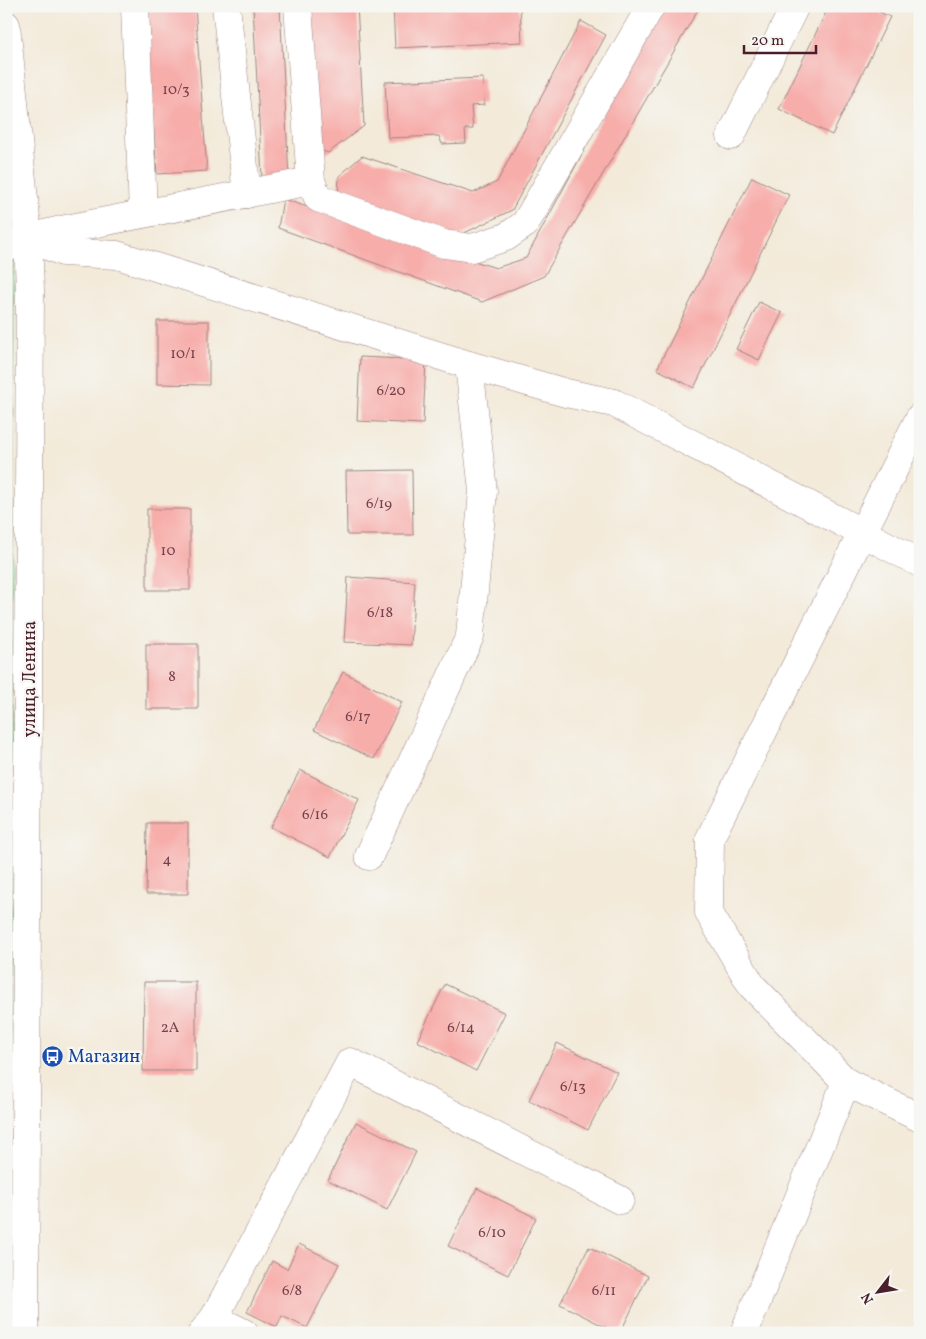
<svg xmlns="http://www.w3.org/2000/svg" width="926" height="1339" font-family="Vollkorn,serif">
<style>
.grass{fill:#87d28e;stroke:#68785c}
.building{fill:#f7adaa}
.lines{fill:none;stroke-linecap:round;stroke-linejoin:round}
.minor-casing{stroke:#9e8482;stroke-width:29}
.minor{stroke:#fff;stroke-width:28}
.labels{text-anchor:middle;stroke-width:5;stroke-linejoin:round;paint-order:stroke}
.number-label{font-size:15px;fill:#75424b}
.street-label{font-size:18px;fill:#4a1f2b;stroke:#f6f6f2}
.transit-label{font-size:18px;fill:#164399;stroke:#f6f6f2;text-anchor:start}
</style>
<rect width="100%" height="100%" fill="#f6f6f2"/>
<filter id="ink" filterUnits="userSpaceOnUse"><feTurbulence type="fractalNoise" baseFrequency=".02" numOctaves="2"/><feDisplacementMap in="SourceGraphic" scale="10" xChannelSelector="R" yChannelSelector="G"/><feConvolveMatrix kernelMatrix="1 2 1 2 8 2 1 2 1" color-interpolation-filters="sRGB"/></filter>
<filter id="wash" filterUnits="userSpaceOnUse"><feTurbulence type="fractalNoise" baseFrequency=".0096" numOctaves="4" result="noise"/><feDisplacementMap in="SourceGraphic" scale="20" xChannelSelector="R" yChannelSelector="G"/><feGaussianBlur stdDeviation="1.12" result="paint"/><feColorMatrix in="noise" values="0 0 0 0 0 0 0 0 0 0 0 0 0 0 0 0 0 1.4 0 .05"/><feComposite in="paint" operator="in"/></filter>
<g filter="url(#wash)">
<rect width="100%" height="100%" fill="#f3ead9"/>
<!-- grass -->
<path class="grass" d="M14 258 10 1112H6V261Z"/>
<g id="blocks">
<!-- building -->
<g class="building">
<path d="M145 6H195L207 171 157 174Z"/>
<path d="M253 6H280L289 177 262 178Z"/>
<path d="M311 6H357L364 126 328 153 318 149Z"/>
<path d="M393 6H520L522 42 395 48Z"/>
<path d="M662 6H700L544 276 482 302 278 228 283 199 496 268 526 258Z"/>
<path d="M829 6H867L890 17 832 135 779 109Z"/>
<path d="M581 21 606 35 512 210 458 236 338 194 339 176 362 156 473 193 497 182Z"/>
<path d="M483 78 484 105 471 106 473 129H465L466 143 442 144 439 136 388 138 385 82Z"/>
<path d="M752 177 789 195 694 388 657 369Z"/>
<path d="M759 302 782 313 759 360 736 349Z"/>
<path d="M157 321H209V385L157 384Z"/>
<path d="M360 357 426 360 423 424 357 421Z"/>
<path d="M412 470 413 535H347L346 471Z"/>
<rect x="147" y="509" width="43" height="81"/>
<path d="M348 577 415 582 411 645 344 642Z"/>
<rect x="146" y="644" width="52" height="65"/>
<path d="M343 672 402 702 374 759 314 730Z"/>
<path d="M300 770 359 800 330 857 271 827Z"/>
<path d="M147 823H188V894H146Z"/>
<path d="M144 982H196V1071H143Z"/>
<path d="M445 984 505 1013 476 1071 417 1041Z"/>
<path d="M557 1043 617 1072 588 1130 529 1100Z"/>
<path d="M356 1122 416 1152 387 1210 328 1180Z"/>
<path d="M477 1188 536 1218 508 1275 448 1246Z"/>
<path d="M299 1244 339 1264 307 1328 282 1316 277 1327 247 1312 272 1261 287 1269Z"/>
<path d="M589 1247 648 1276 620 1333H617L560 1304Z"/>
</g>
</g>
</g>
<g filter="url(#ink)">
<use href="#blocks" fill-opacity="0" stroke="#9e8482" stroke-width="1"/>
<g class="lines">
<defs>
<g id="minor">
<path d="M135 6 143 214"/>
<path d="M226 6 247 194"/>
<path d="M298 6 311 181 318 198 444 244 472 248 506 237 525 224 651 6"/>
<path d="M6 25 28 238 30 290 25 1333"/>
<path d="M731 136 795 6"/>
<path d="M28 238 63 252 117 255 469 365 566 393 614 403 920 563"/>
<path d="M6 248 28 238 61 230 311 181"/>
<path d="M920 417 710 838 709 913 752 986 846 1082 920 1118"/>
<path d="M369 856 470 636 483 491 469 365"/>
<path d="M214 1318 244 1333"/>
<path d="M202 1333 214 1318 350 1062 620 1200"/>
<path d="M744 1333 846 1082"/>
</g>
</defs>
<!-- minor casing -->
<use href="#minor" class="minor-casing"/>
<!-- minor -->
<use href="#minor" class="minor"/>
</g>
</g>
<!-- icons -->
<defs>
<symbol id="bus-disc" viewBox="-11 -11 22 22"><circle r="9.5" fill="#1a4fb4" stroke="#f6f6f2"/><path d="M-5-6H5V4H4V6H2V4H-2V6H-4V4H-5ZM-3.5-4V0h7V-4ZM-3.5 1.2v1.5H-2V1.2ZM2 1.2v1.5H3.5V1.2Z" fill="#fff"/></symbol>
</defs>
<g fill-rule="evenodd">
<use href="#bus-disc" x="40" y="1044" width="25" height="25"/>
</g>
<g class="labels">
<!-- number labels -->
<g class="number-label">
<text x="176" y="94">10/3</text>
<text x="183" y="358">10/1</text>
<text x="391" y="395">6/20</text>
<text x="379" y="508">6/19</text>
<text x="168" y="555">10</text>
<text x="380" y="617">6/18</text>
<text x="172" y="681">8</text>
<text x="358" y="721">6/17</text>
<text x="315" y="819">6/16</text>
<text x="167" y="864">4</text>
<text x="170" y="1032">2А</text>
<text x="461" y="1032">6/14</text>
<text x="573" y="1091">6/13</text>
<text x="492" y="1237">6/10</text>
<text x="292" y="1295">6/8</text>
<text x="604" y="1295">6/11</text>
</g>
<!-- street labels -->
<g class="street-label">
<text transform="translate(29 679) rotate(-90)" y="6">улица Ленина</text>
</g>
<!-- transit labels -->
<g class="transit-label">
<text x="68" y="1062">Магазин</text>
</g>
</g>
<!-- margin -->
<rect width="926" height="1339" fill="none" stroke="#f6f6f2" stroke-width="25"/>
<!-- north arrow -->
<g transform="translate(878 1292) rotate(239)" stroke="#f6f6f2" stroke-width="4" paint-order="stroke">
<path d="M0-4L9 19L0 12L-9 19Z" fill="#4a1f2b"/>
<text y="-8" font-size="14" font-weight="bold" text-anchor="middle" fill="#4a1f2b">N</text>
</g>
<!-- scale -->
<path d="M744 45v8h72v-8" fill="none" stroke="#4a1f2b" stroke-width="2.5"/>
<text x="751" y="45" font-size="15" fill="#4a1f2b" stroke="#f6f6f2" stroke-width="4" paint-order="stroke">20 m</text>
</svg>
